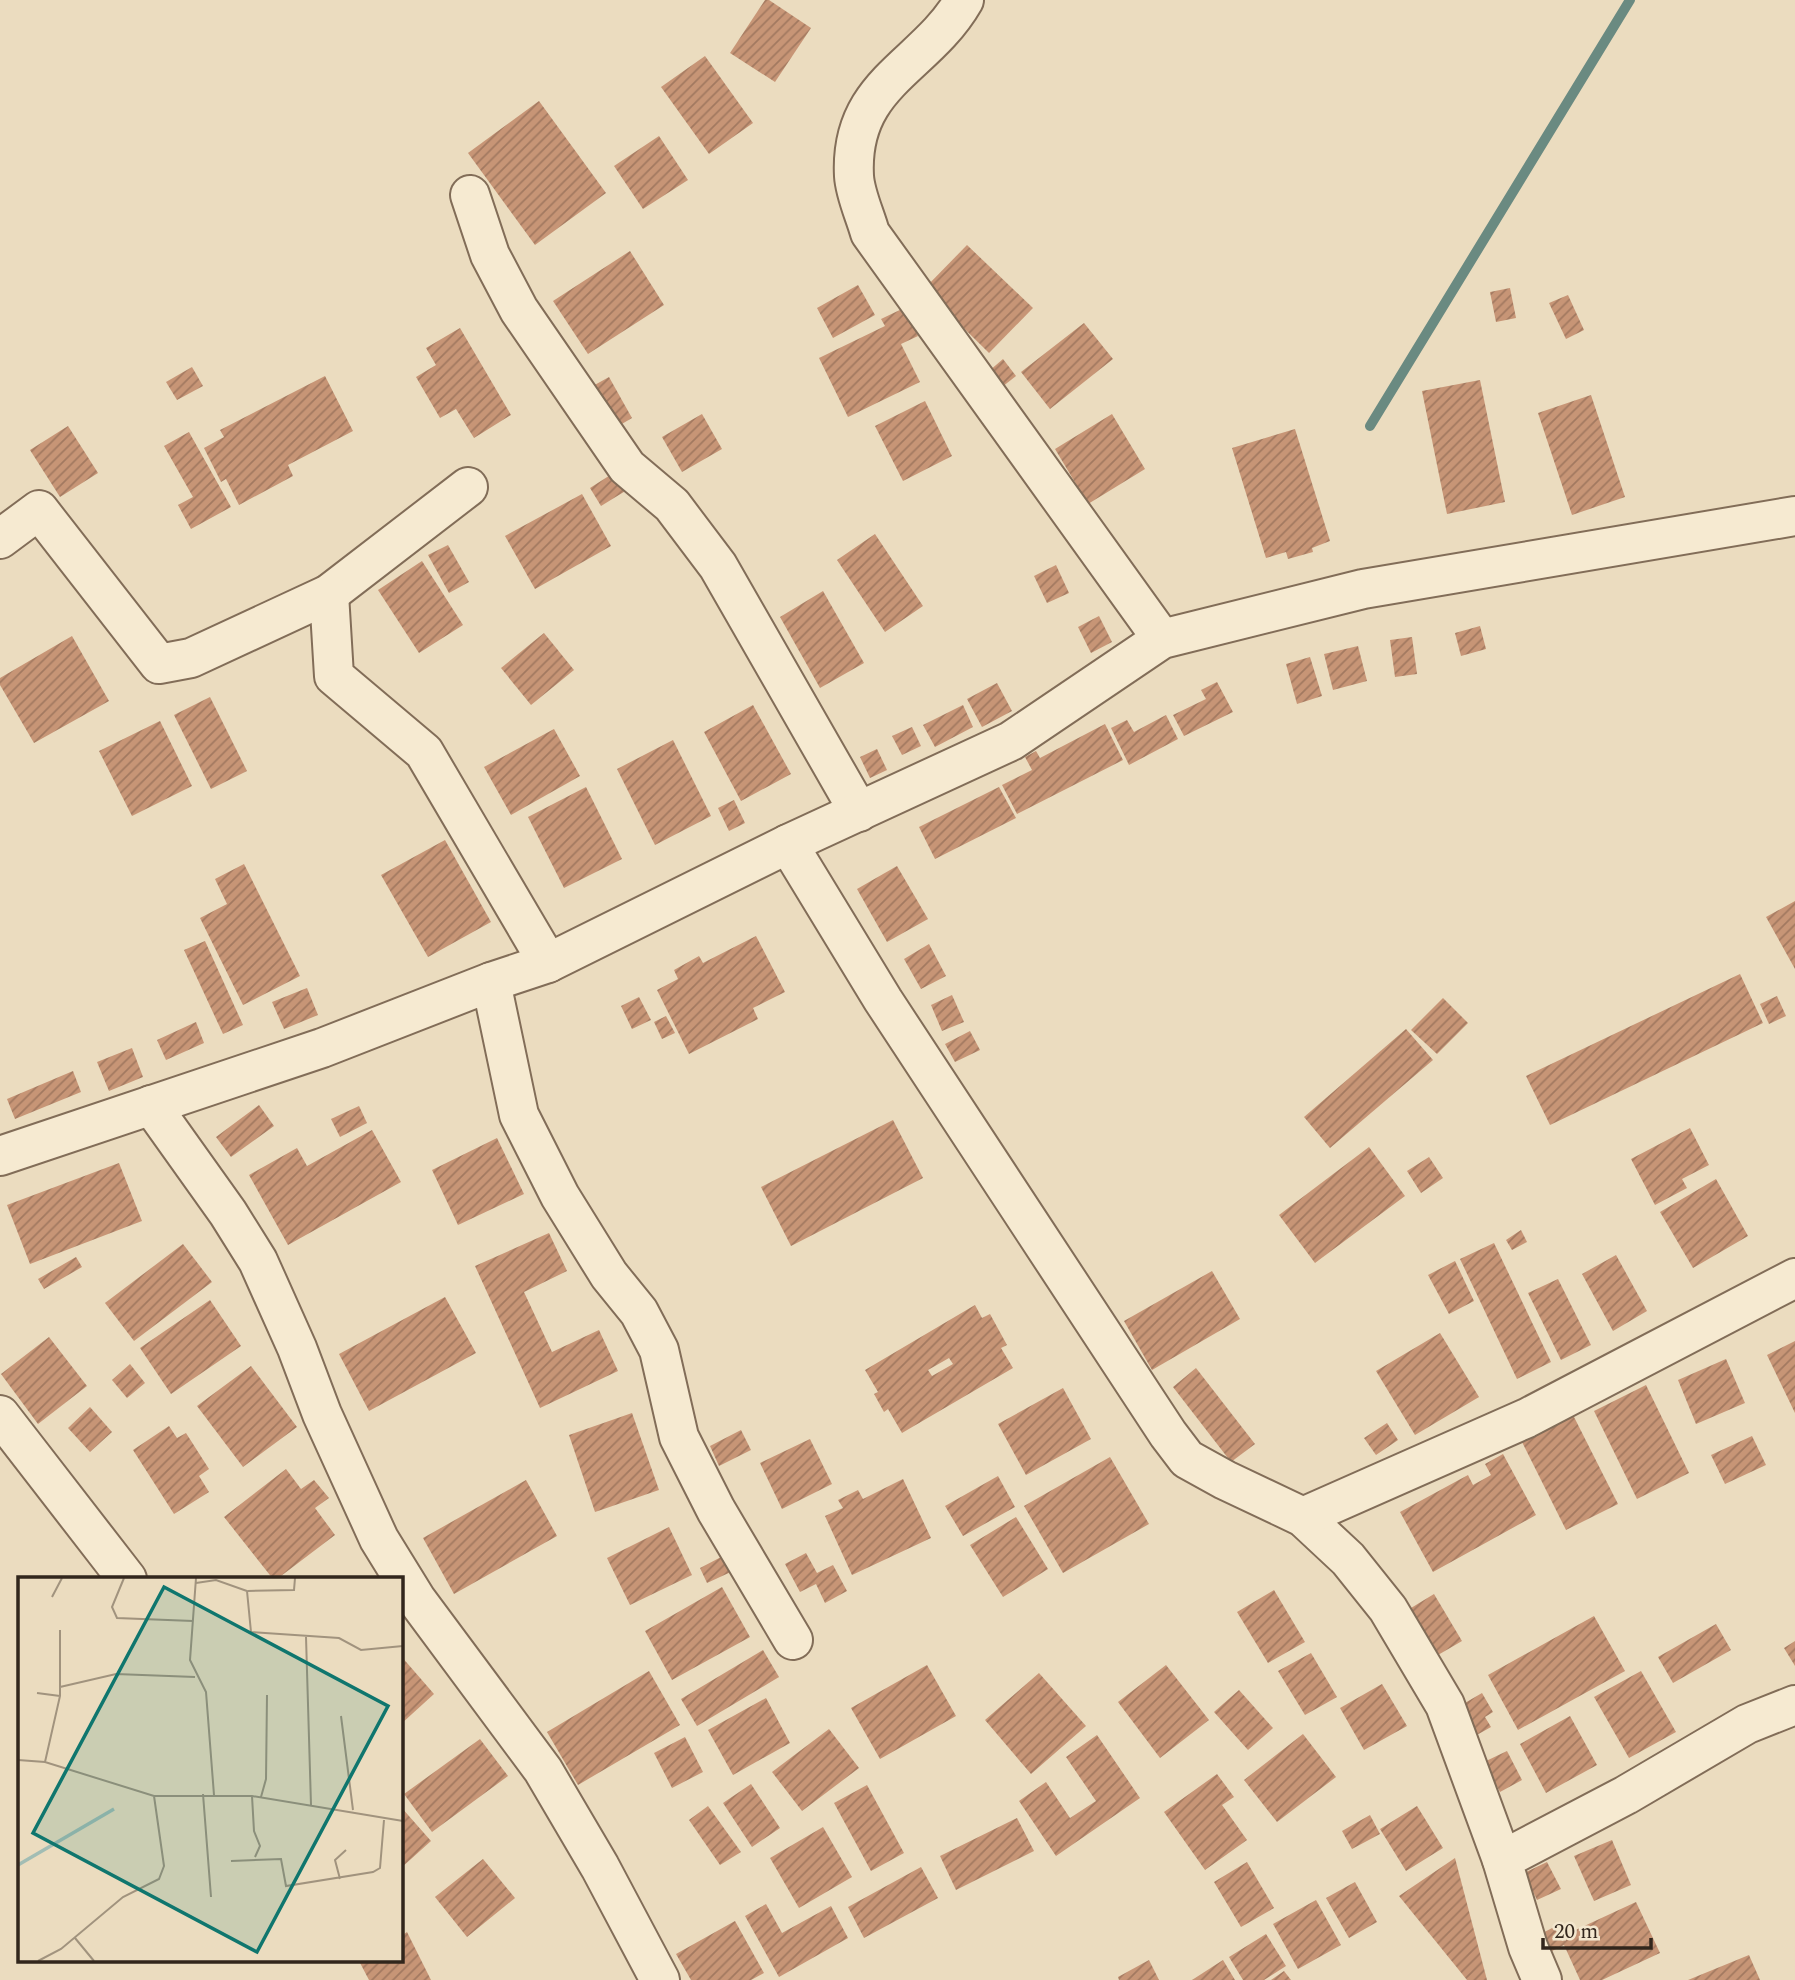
<svg xmlns="http://www.w3.org/2000/svg" width="1795" height="1980" font-family="Spectral,serif">
<style>
.lines{fill:none;stroke-linecap:round;stroke-linejoin:round}
.stream{stroke:#6a8a81;stroke-width:10}
.building{fill:url(#building-hatch);fill-rule:evenodd}
.minor-casing{stroke:#826d58;stroke-width:42}
.minor{stroke:#f6ead1;stroke-width:38}
.inset-river{fill:none;stroke:#a2bdb4;stroke-width:3.5}
.inset-road{fill:none;stroke:#a1937e;stroke-width:2}
.view{fill:#0f766e;fill-opacity:0.15;stroke:#0f766e;stroke-width:3.5}
.inset-edge{fill:none;stroke:#32261c;stroke-width:3.5}
</style>
<defs>
<pattern id="building-hatch" width="6" height="6" patternUnits="userSpaceOnUse" patternTransform="scale(1.75)"><rect width="6" height="6" fill="#c79576"/><path d="M-1 1l2-2M0 6l6-6M5 7l2-2" fill="none" stroke="#a27960"/></pattern>
</defs>
<rect width="100%" height="100%" fill="#ebdcbf"/>
<g class="lines">
<!-- stream -->
<path class="stream" d="M1370 426 1630 0"/>
</g>
<!-- building -->
<g class="building">
<path d="M765 0H769L811 28 775 82 730 53Z"/>
<path d="M705 56 753 123 709 154 661 87Z"/>
<path d="M539 101 606 193 535 245 468 153Z"/>
<path d="M659 136 688 180 643 209 614 166Z"/>
<path d="M967 245 1033 308 989 353 924 289Z"/>
<path d="M630 251 664 305 588 354 553 301Z"/>
<path d="M858 285 875 315 833 338 817 308Z"/>
<path d="M1510 288 1516 318 1496 322 1490 292Z"/>
<path d="M1568 295 1584 330 1566 339 1549 303Z"/>
<path d="M904 308 918 336 901 344 920 382 848 417 819 358 885 326 881 319Z"/>
<path d="M1084 323 1113 359 1050 409 1021 372Z"/>
<path d="M460 328 511 415 474 438 456 409 440 418 416 377 436 365 426 348Z"/>
<path d="M1003 359 1016 376 1002 387 989 371Z"/>
<path d="M192 367 203 386 177 400 166 382Z"/>
<path d="M325 376 353 431 288 465 293 476 239 505 226 479 221 482 204 448 224 437 220 430Z"/>
<path d="M609 377 632 418 615 428 591 387Z"/>
<path d="M1480 380 1505 502 1447 514 1422 391Z"/>
<path d="M1591 395 1625 497 1572 515 1538 413Z"/>
<path d="M925 401 952 456 903 481 875 426Z"/>
<path d="M702 414 722 449 682 472 662 437Z"/>
<path d="M1112 414 1145 469 1088 504 1055 449Z"/>
<path d="M68 426 98 473 60 497 30 450Z"/>
<path d="M1295 429 1330 541 1312 548 1313 552 1288 559 1286 552 1266 558 1232 448Z"/>
<path d="M189 432 231 507 191 529 178 505 193 497 164 446Z"/>
<path d="M615 472 627 490 601 506 590 488Z"/>
<path d="M582 494 611 546 535 589 505 536Z"/>
<path d="M875 534 923 606 885 632 837 560Z"/>
<path d="M448 545 469 582 449 593 428 555Z"/>
<path d="M422 561 463 625 419 653 378 590Z"/>
<path d="M1056 565 1069 593 1047 603 1034 576Z"/>
<path d="M823 591 864 663 820 688 780 617Z"/>
<path d="M1099 616 1112 642 1091 653 1078 627Z"/>
<path d="M1480 626 1486 649 1461 656 1455 633Z"/>
<path d="M544 633 574 670 531 705 501 668Z"/>
<path d="M72 636 109 701 34 743 0 685V678Z"/>
<path d="M1412 637 1417 674 1395 677 1390 640Z"/>
<path d="M1358 646 1367 681 1333 690 1324 654Z"/>
<path d="M1310 657 1322 696 1297 704 1286 664Z"/>
<path d="M1217 682 1233 712 1184 736 1173 715 1206 699 1201 690Z"/>
<path d="M997 683 1012 711 982 727 967 699Z"/>
<path d="M210 697 247 771 211 789 174 715Z"/>
<path d="M753 705 791 774 741 801 704 732Z"/>
<path d="M963 705 973 727 935 747 923 725Z"/>
<path d="M1166 715 1178 739 1129 765 1111 728 1127 720 1134 732Z"/>
<path d="M160 721 192 786 132 816 99 751Z"/>
<path d="M1105 724 1123 760 1017 814 1002 785 1032 770 1025 757 1036 751 1040 758Z"/>
<path d="M912 727 921 746 902 755 892 736Z"/>
<path d="M554 729 580 776 511 815 484 767Z"/>
<path d="M673 740 711 816 655 845 617 769Z"/>
<path d="M877 749 887 770 870 778 860 757Z"/>
<path d="M586 787 622 859 564 888 528 817Z"/>
<path d="M999 787 1016 818 935 859 919 827Z"/>
<path d="M734 800 745 823 729 831 718 808Z"/>
<path d="M445 840 491 922 428 957 381 875Z"/>
<path d="M244 864 300 976 243 1005 200 918 227 904 215 879Z"/>
<path d="M897 866 928 919 887 942 857 889Z"/>
<path d="M1795 901V969L1766 917Z"/>
<path d="M756 936 785 992 753 1008 758 1019 689 1054 657 990 678 979 674 970 699 956 703 963Z"/>
<path d="M205 941 243 1025 223 1034 184 950Z"/>
<path d="M929 944 946 976 921 989 904 959Z"/>
<path d="M1740 974 1763 1023 1550 1125 1526 1076Z"/>
<path d="M307 988 318 1015 284 1029 272 1002Z"/>
<path d="M952 995 964 1022 942 1031 931 1005Z"/>
<path d="M1777 996 1786 1016 1769 1024 1760 1004Z"/>
<path d="M639 997 651 1020 632 1029 621 1006Z"/>
<path d="M1443 998 1468 1023 1437 1054 1411 1030Z"/>
<path d="M666 1016 675 1033 662 1039 654 1022Z"/>
<path d="M196 1022 204 1043 166 1060 157 1040Z"/>
<path d="M1406 1029 1433 1060 1330 1148 1304 1117Z"/>
<path d="M970 1031 980 1050 955 1062 945 1044Z"/>
<path d="M132 1048 143 1077 109 1091 97 1062Z"/>
<path d="M73 1071 81 1092 15 1119 7 1099Z"/>
<path d="M259 1105 274 1126 231 1157 216 1137Z"/>
<path d="M359 1106 367 1123 340 1137 331 1119Z"/>
<path d="M893 1120 923 1178 791 1246 761 1187Z"/>
<path d="M1690 1128 1709 1165 1682 1179 1687 1188 1655 1205 1631 1159Z"/>
<path d="M372 1130 401 1182 288 1245 249 1175 297 1148 307 1166Z"/>
<path d="M497 1138 524 1194 458 1225 432 1170Z"/>
<path d="M1369 1147 1405 1196 1315 1263 1279 1215Z"/>
<path d="M1429 1157 1443 1178 1421 1193 1407 1171Z"/>
<path d="M119 1163 142 1221 30 1264 7 1205Z"/>
<path d="M1716 1179 1748 1236 1693 1268 1660 1212Z"/>
<path d="M1521 1230 1527 1242 1512 1250 1506 1240Z"/>
<path d="M549 1233 567 1271 524 1292 552 1352 599 1330 618 1371 540 1408 475 1266Z"/>
<path d="M1494 1243 1551 1362 1517 1379 1460 1259Z"/>
<path d="M183 1244 212 1282 134 1341 105 1303Z"/>
<path d="M1616 1255 1647 1311 1613 1331 1582 1274Z"/>
<path d="M76 1257 82 1267 44 1289 38 1279Z"/>
<path d="M1455 1261 1474 1301 1449 1314 1428 1275Z"/>
<path d="M1212 1271 1240 1319 1152 1370 1124 1321Z"/>
<path d="M1558 1279 1591 1345 1561 1360 1528 1293Z"/>
<path d="M445 1297 476 1353 369 1411 339 1354Z"/>
<path d="M210 1300 241 1346 171 1394 140 1348Z"/>
<path d="M975 1305 982 1318 990 1314 1007 1345 1001 1348 1013 1368 902 1433 888 1409 884 1412 874 1394 878 1392 865 1370ZM949 1358 953 1364 932 1376 928 1370Z"/>
<path d="M1440 1333 1479 1397 1415 1435 1376 1371Z"/>
<path d="M49 1337 87 1386 38 1424 1 1374Z"/>
<path d="M1795 1341V1413L1767 1355Z"/>
<path d="M1726 1359 1745 1403 1696 1424 1678 1380Z"/>
<path d="M130 1364 145 1383 127 1398 112 1380Z"/>
<path d="M251 1366 297 1427 243 1467 197 1406Z"/>
<path d="M1196 1368 1255 1444 1231 1462 1173 1387Z"/>
<path d="M1646 1385 1689 1473 1637 1499 1594 1411Z"/>
<path d="M1063 1388 1091 1439 1026 1475 998 1424Z"/>
<path d="M90 1407 112 1432 90 1452 68 1428Z"/>
<path d="M632 1413 659 1490 595 1512 569 1435Z"/>
<path d="M1572 1413 1618 1504 1566 1530 1520 1438Z"/>
<path d="M1387 1423 1398 1440 1376 1455 1364 1438Z"/>
<path d="M169 1426 177 1438 186 1433 209 1469 199 1476 209 1492 174 1514 133 1450Z"/>
<path d="M741 1430 751 1450 719 1466 710 1446Z"/>
<path d="M1752 1436 1766 1465 1725 1484 1711 1455Z"/>
<path d="M810 1439 832 1484 782 1509 760 1463Z"/>
<path d="M1503 1454 1536 1515 1433 1572 1400 1512 1468 1475 1473 1485 1491 1475 1485 1464Z"/>
<path d="M1110 1457 1149 1524 1063 1573 1024 1506Z"/>
<path d="M286 1469 301 1489 314 1480 329 1498 315 1508 335 1535 277 1579H273L224 1517Z"/>
<path d="M998 1476 1015 1507 963 1536 945 1506Z"/>
<path d="M903 1479 931 1538 852 1575 825 1516 843 1508 838 1500 858 1490 863 1499Z"/>
<path d="M526 1480 557 1536 454 1594 423 1538Z"/>
<path d="M1016 1517 1048 1569 1003 1597 970 1545Z"/>
<path d="M669 1527 692 1575 630 1605 607 1558Z"/>
<path d="M806 1553 817 1573 833 1565 847 1591 825 1603 816 1584 800 1592 785 1564Z"/>
<path d="M725 1555 733 1571 707 1583 700 1568Z"/>
<path d="M722 1587 750 1637 672 1680 645 1631Z"/>
<path d="M1274 1590 1305 1642 1268 1663 1237 1612Z"/>
<path d="M1434 1594 1462 1641 1438 1655 1411 1608Z"/>
<path d="M1594 1616 1625 1671 1518 1730 1488 1675Z"/>
<path d="M1716 1624 1731 1650 1673 1683 1658 1657Z"/>
<path d="M1795 1641V1666L1784 1648Z"/>
<path d="M763 1650 779 1677 697 1726 681 1699Z"/>
<path d="M1311 1653 1337 1697 1305 1715 1278 1671Z"/>
<path d="M401 1656 434 1694 401 1724Z"/>
<path d="M927 1665 956 1716 880 1759 851 1708Z"/>
<path d="M1166 1665 1209 1720 1160 1758 1118 1702Z"/>
<path d="M649 1671 680 1725 578 1785 547 1732Z"/>
<path d="M1641 1671 1676 1732 1629 1758 1594 1697Z"/>
<path d="M1039 1673 1086 1726 1031 1774 985 1720Z"/>
<path d="M1382 1684 1407 1726 1364 1750 1340 1708Z"/>
<path d="M1239 1690 1273 1728 1248 1750 1214 1712Z"/>
<path d="M1482 1693 1493 1712 1485 1717 1491 1727 1475 1736 1458 1707Z"/>
<path d="M766 1698 790 1743 733 1775 708 1730Z"/>
<path d="M1570 1716 1597 1765 1546 1793 1520 1744Z"/>
<path d="M829 1729 859 1768 802 1811 772 1772Z"/>
<path d="M1303 1734 1336 1777 1277 1822 1244 1780Z"/>
<path d="M1097 1735 1140 1798 1056 1856 1019 1801 1046 1782 1070 1818 1096 1801 1066 1757Z"/>
<path d="M685 1737 703 1772 672 1788 654 1753Z"/>
<path d="M480 1739 508 1776 432 1832 404 1794Z"/>
<path d="M1507 1751 1522 1780 1500 1792 1484 1762Z"/>
<path d="M1217 1774 1234 1797 1222 1805 1247 1840 1205 1870 1164 1812Z"/>
<path d="M751 1784 780 1828 752 1847 723 1803Z"/>
<path d="M867 1785 904 1853 871 1871 834 1803Z"/>
<path d="M708 1806 741 1852 720 1865 689 1820Z"/>
<path d="M1417 1806 1443 1848 1406 1871 1380 1829Z"/>
<path d="M401 1807 431 1841 401 1868Z"/>
<path d="M1370 1815 1380 1834 1352 1849 1342 1831Z"/>
<path d="M1017 1818 1034 1851 956 1890 940 1856Z"/>
<path d="M823 1827 852 1877 799 1908 770 1858Z"/>
<path d="M1612 1840 1631 1885 1594 1901 1574 1856Z"/>
<path d="M1455 1858 1487 1980H1467L1399 1896Z"/>
<path d="M483 1859 515 1898 467 1937 435 1897Z"/>
<path d="M1247 1862 1274 1908 1241 1927 1214 1882Z"/>
<path d="M1547 1862 1561 1889 1537 1900 1524 1873Z"/>
<path d="M921 1867 938 1898 864 1938 848 1907Z"/>
<path d="M1355 1882 1377 1922 1349 1938 1326 1898Z"/>
<path d="M1316 1900 1341 1945 1298 1969 1273 1924Z"/>
<path d="M1636 1902 1660 1953 1602 1980H1580L1564 1945 1546 1954 1537 1936 1554 1927 1562 1941 1569 1938 1567 1934Z"/>
<path d="M766 1904 782 1933 831 1906 848 1938 779 1977 745 1916Z"/>
<path d="M735 1921 764 1973 751 1980H691L676 1954Z"/>
<path d="M407 1932 431 1980H369L359 1961H401V1936Z"/>
<path d="M1266 1934 1286 1966 1264 1980H1243L1229 1957Z"/>
<path d="M1749 1955 1760 1980H1688Z"/>
<path d="M1149 1960 1159 1980H1119L1118 1977Z"/>
<path d="M1223 1960 1235 1980H1192Z"/>
<path d="M1284 1971 1291 1980H1271Z"/>
</g>
<g class="lines">
<defs>
<g id="minor">
<path d="M964 0C925 68 849 82 854 176 855 194 865 215 870 233L1162 639"/>
<path d="M470 195 490 255 519 310 627 467 672 505 718 566 859 812"/>
<path d="M0 539 39 510 159 664 191 658 329 594 468 487"/>
<path d="M329 594 334 676 424 752 548 963"/>
<path d="M788 844 883 1000 1168 1434 1187 1459 1225 1480 1303 1517 1348 1559 1388 1609 1445 1705 1502 1860 1528 1947 1542 1980"/>
<path d="M491 982 519 1115 560 1196 609 1275 639 1312 659 1350 679 1437 716 1510 793 1640"/>
<path d="M151 1105 228 1213 258 1261 297 1348 322 1414 379 1539 416 1599 543 1770 600 1867 660 1980"/>
<path d="M0 1156 322 1048 491 982 548 963 788 844 1011 741 1162 639 1363 589 1795 516"/>
<path d="M0 1415 127 1579"/>
<path d="M1303 1517 1527 1418 1795 1278"/>
<path d="M1502 1860 1626 1795 1747 1724 1795 1705"/>
</g>
</defs>
<!-- minor casing -->
<use href="#minor" class="minor-casing"/>
<!-- minor -->
<use href="#minor" class="minor"/>
</g>
<!-- overview -->
<g transform="translate(18 1577)">
<rect width="385" height="385" fill="#ebdcbf"/>
<path class="inset-river" d="M0 288 96 232"/>
<path class="inset-road" d="M106 1 94 30 99 41 175 44M178 1 172 83 188 115 196 218M178 6 198 3 229 14 233 55 321 61 343 73 385 69M230 14 276 13 277 1M34 20 44 1M288 60 293 228M42 110 98 97 177 100M19 116 42 119M323 139 335 233M0 183 27 185 136 219H234L385 244M27 185 42 119V53M185 217 193 320M234 219 236 254 242 269 237 280M243 220 248 202 249 118M213 284 263 282 268 309 355 295 362 291 366 243M322 302 317 283 328 273M57 361 76 384M20 384 43 372 105 320 141 302 146 289 136 219"/>
<path class="view" d="M146 10 370 129 239 375 15 256Z"/>
<rect width="385" height="385" class="inset-edge"/>
</g>
<!-- scale -->
<path d="M1543 1938v10h108v-10" fill="none" stroke="#32261c" stroke-width="3.5"/>
<text x="1554" y="1938" font-size="21" fill="#32261c" stroke="#f3e7ce" stroke-width="5" paint-order="stroke">20 m</text>
</svg>
